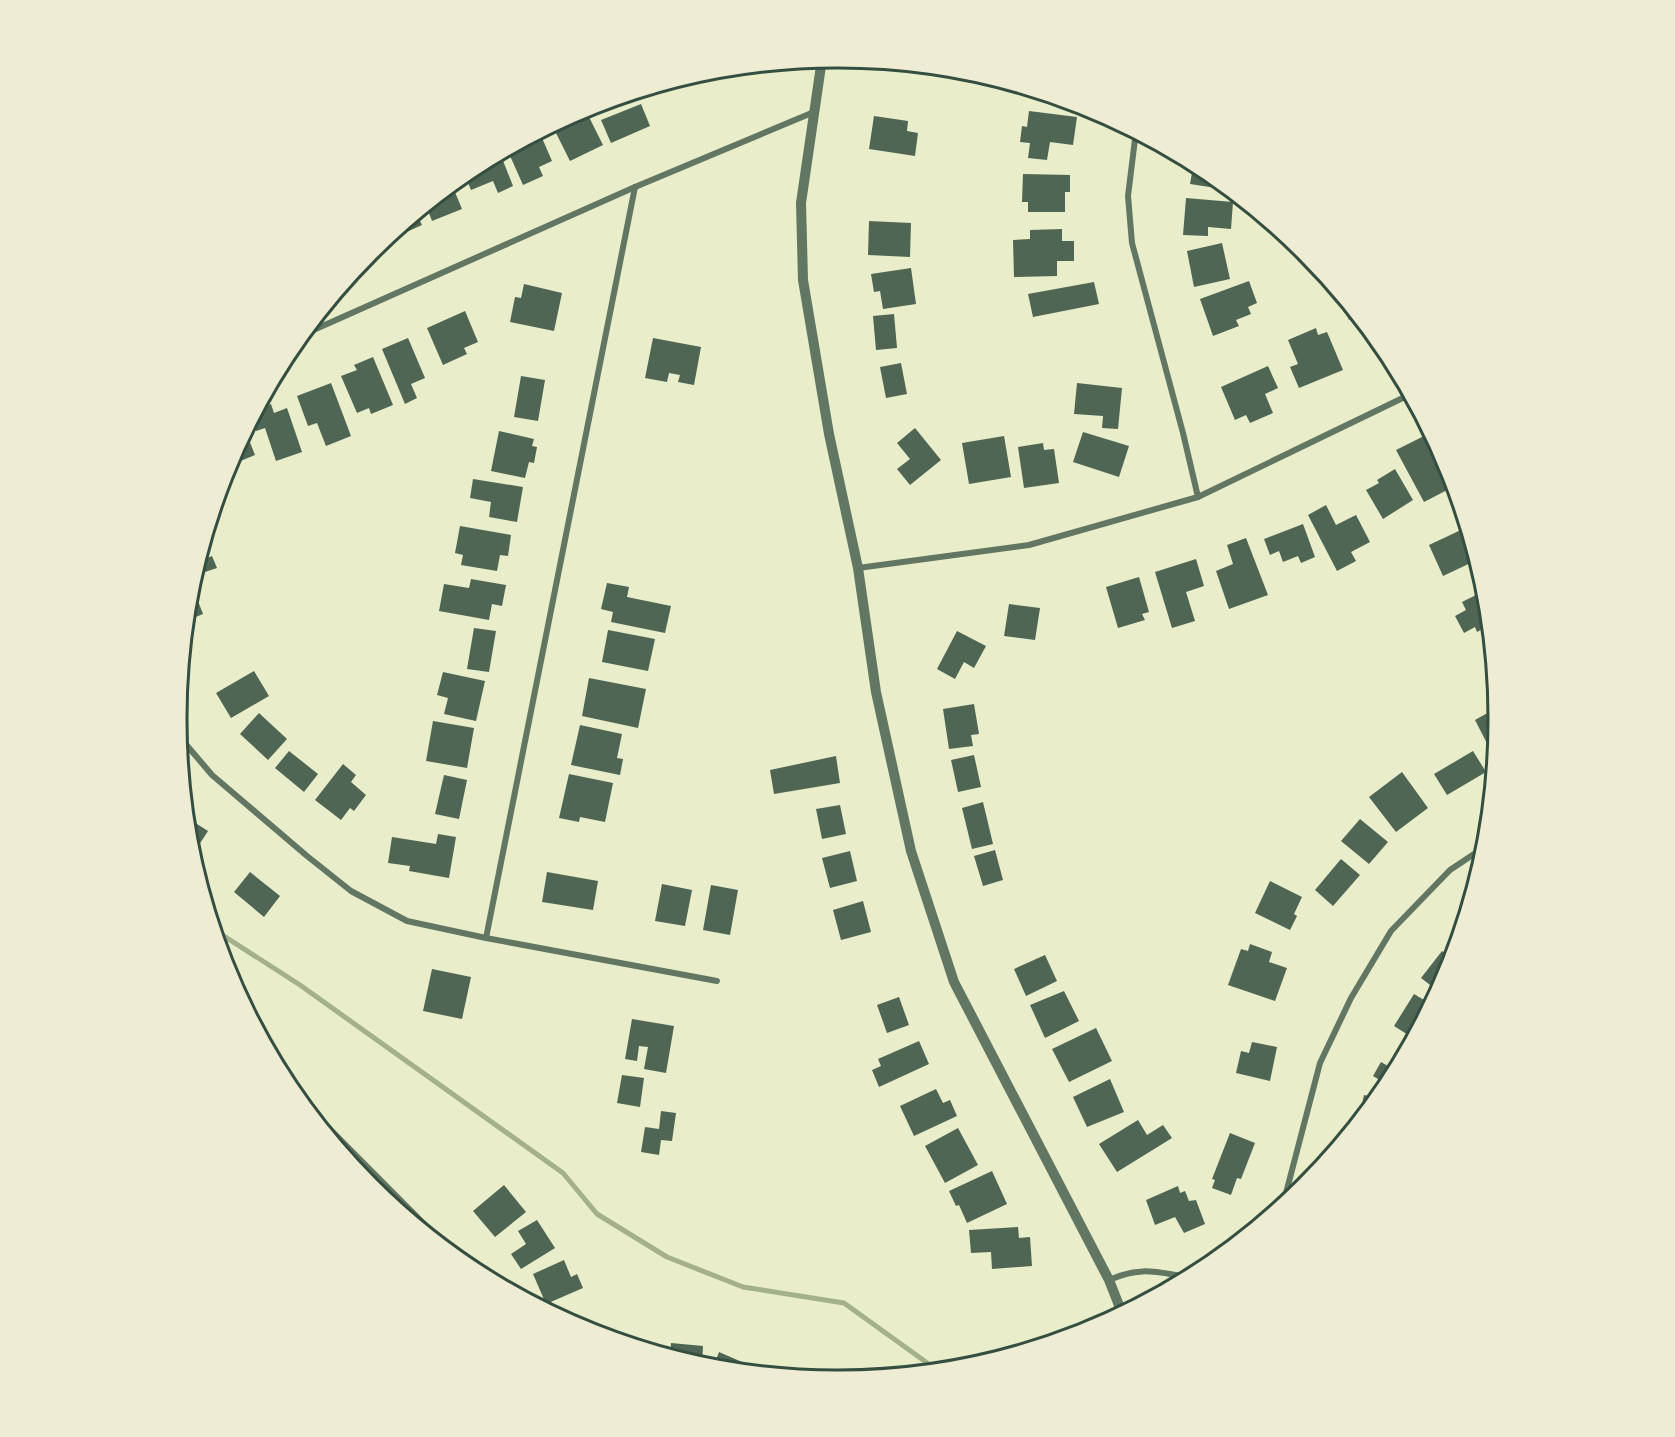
<svg xmlns="http://www.w3.org/2000/svg" width="1675" height="1437" font-family="'Work Sans',sans-serif">
<style>
.lines{fill:none;stroke-linecap:round;stroke-linejoin:round}
.stream{stroke:#a3b18a;stroke-width:5}
.building{fill:#4f6655}
.minor{stroke:#617663;stroke-width:6}
.tertiary{stroke:#617663;stroke-width:10}
.rim{fill:none;stroke:#344e41;stroke-width:3}
</style>
<rect width="100%" height="100%" fill="#e9edc9"/>
<g class="lines">
<!-- stream -->
<path class="stream" d="M213 929 300 985 563 1173 597 1214 667 1257 743 1287 844 1303 937 1370"/>
</g>
<!-- building -->
<g class="building">
<path d="M641 104 650 126 611 143 601 120Z"/>
<path d="M585 109 603 145 570 161 552 125Z"/>
<path d="M1029 111 1077 117 1073 145 1050 142 1047 160 1028 158 1030 143 1020 142 1022 126 1027 127Z"/>
<path d="M874 116 908 121 907 131 918 133 915 156 869 149Z"/>
<path d="M539 131 552 161 539 167 543 176 523 185 507 149Z"/>
<path d="M500 153 513 186 498 193 493 181 471 190 464 173Z"/>
<path d="M1194 162 1217 179 1216 188 1190 184Z"/>
<path d="M1023 174 1070 175V192H1065V212H1028V202H1022Z"/>
<path d="M452 185 462 209 432 221 426 205Z"/>
<path d="M1186 198 1233 202 1231 229 1208 227V236L1183 235Z"/>
<path d="M416 213 422 225 389 240 387 236Z"/>
<path d="M869 221 911 223 910 257 868 255Z"/>
<path d="M1062 229V241H1074V261H1057V276L1014 277 1013 240 1030 239V230Z"/>
<path d="M1222 243 1230 279 1194 287 1187 251Z"/>
<path d="M911 268 916 304 883 309 880 291 874 292 871 274Z"/>
<path d="M1249 281 1257 303 1248 307 1251 314 1236 320 1239 326 1213 336 1200 299Z"/>
<path d="M1094 282 1099 304 1033 317 1028 294Z"/>
<path d="M524 284 562 293 554 331 510 322 515 297 521 298Z"/>
<path d="M1336 290 1337 289 1359 316 1349 320Z"/>
<path d="M465 311 478 342 464 348 467 354 443 365 427 328Z"/>
<path d="M894 314 897 348 876 350 873 316Z"/>
<path d="M1316 328 1318 335 1327 332 1343 370 1299 388 1290 367 1298 364 1288 340Z"/>
<path d="M408 338 425 378 411 384 417 398 405 404 382 349Z"/>
<path d="M653 338 701 347 694 385 678 382 680 375 669 373 667 382 645 378Z"/>
<path d="M373 357 393 405 371 414 369 408 357 413 341 376 357 370 354 365Z"/>
<path d="M901 363 907 394 886 398 880 367Z"/>
<path d="M1268 366 1278 388 1265 394 1273 413 1250 423 1246 415 1235 420 1221 387Z"/>
<path d="M521 376 545 380 538 421 514 417Z"/>
<path d="M331 383 351 436 326 446 317 423 308 426 297 396Z"/>
<path d="M1077 383 1122 388 1118 429 1102 428 1103 416 1074 414Z"/>
<path d="M271 404 274 413 287 408 302 452 276 461 265 428 256 431 251 418 256 409Z"/>
<path d="M915 428 941 460 910 485 897 469 910 459 897 443Z"/>
<path d="M245 430 255 455 226 467V465Z"/>
<path d="M499 431 534 439 532 446 537 447 534 463 529 462 525 478 491 471Z"/>
<path d="M1083 432 1129 446 1119 477 1073 462Z"/>
<path d="M1426 435 1453 487 1424 502 1396 450Z"/>
<path d="M1004 436 1011 477 969 484 962 443Z"/>
<path d="M1043 443 1044 450 1054 449 1059 483 1024 488 1018 447Z"/>
<path d="M1395 469 1413 500 1383 519 1366 490 1379 483 1377 480Z"/>
<path d="M473 479 523 487 517 522 489 517 491 502 470 498Z"/>
<path d="M1326 505 1336 525 1356 515 1370 542 1351 552 1356 561 1337 571 1308 515Z"/>
<path d="M1303 524 1315 557 1301 563 1298 556 1283 562 1279 551 1270 555 1264 539Z"/>
<path d="M460 526 511 535 508 556 500 555 497 571 461 565 463 555 455 553Z"/>
<path d="M1463 529 1477 560 1443 576 1429 545Z"/>
<path d="M1246 538 1268 595 1229 609 1216 571 1233 564 1227 545Z"/>
<path d="M202 544 207 558 212 556 217 568 193 576Z"/>
<path d="M1196 559 1204 586 1186 592 1195 621 1172 628 1155 572Z"/>
<path d="M1139 577 1149 612 1142 614 1145 620 1118 628 1106 587Z"/>
<path d="M471 579 506 585 502 606 492 604 489 620 439 611 444 584 469 588Z"/>
<path d="M191 583 203 614 186 621 189 589Z"/>
<path d="M607 583 629 587 627 597 671 606 665 633 611 622 613 612 601 609Z"/>
<path d="M1486 590 1490 625 1477 632 1475 627 1464 633 1455 616 1466 610 1462 602Z"/>
<path d="M1009 604 1040 608 1035 640 1004 636Z"/>
<path d="M474 628 496 631 489 672 467 669Z"/>
<path d="M608 630 655 639 648 671 602 662Z"/>
<path d="M957 631 986 646 974 668 964 662 955 679 937 669Z"/>
<path d="M254 671 269 696 231 718 216 693Z"/>
<path d="M443 672 485 681 476 721 444 714 448 698 437 695Z"/>
<path d="M589 678 646 689 638 728 582 716Z"/>
<path d="M974 704 979 734 971 735 973 746 949 749 943 709Z"/>
<path d="M1498 707 1499 719 1496 754 1493 755 1475 720Z"/>
<path d="M259 713 287 739 268 760 240 734Z"/>
<path d="M433 721 474 728 467 768 426 761Z"/>
<path d="M580 725 622 734 617 758 623 759 620 775 571 765Z"/>
<path d="M289 751 318 774 304 792 275 768Z"/>
<path d="M1473 751 1486 772 1447 795 1434 774Z"/>
<path d="M974 755 981 787 958 792 951 760Z"/>
<path d="M836 756 840 783 774 794 770 770Z"/>
<path d="M343 764 356 775 351 782 366 795 354 811 350 808 341 820 315 800Z"/>
<path d="M1402 772 1428 808 1396 832 1369 797Z"/>
<path d="M569 774 613 783 605 822 580 817 579 822 559 818Z"/>
<path d="M444 775 467 780 459 819 435 814Z"/>
<path d="M983 802 993 844 972 849 962 808Z"/>
<path d="M840 805 846 834 822 839 816 809Z"/>
<path d="M186 817 208 831 195 851 189 847Z"/>
<path d="M1360 819 1388 842 1369 864 1341 841Z"/>
<path d="M438 834 456 837 449 878 409 871 410 866 388 863 392 837 436 844Z"/>
<path d="M995 850 1003 880 983 886 974 856Z"/>
<path d="M850 851 857 881 830 888 822 858Z"/>
<path d="M1341 859 1360 875 1333 906 1315 890Z"/>
<path d="M250 872 280 896 264 917 234 892Z"/>
<path d="M547 872 598 881 593 910 542 902Z"/>
<path d="M1270 881 1302 897 1294 914 1297 916 1290 930 1255 913Z"/>
<path d="M662 884 692 890 685 926 655 921Z"/>
<path d="M711 885 738 890 730 935 703 930Z"/>
<path d="M863 901 871 932 841 940 833 910Z"/>
<path d="M1250 944 1272 952 1269 962 1287 968 1275 1001 1228 985 1241 949 1248 951Z"/>
<path d="M1442 951 1453 959 1449 972 1438 991 1421 978Z"/>
<path d="M1045 955 1057 981 1026 996 1014 969Z"/>
<path d="M432 969 471 977 462 1019 423 1011Z"/>
<path d="M1064 991 1079 1021 1045 1038 1030 1005Z"/>
<path d="M1414 994 1429 1003 1423 1013 1426 1015 1413 1038 1394 1026Z"/>
<path d="M899 997 909 1025 887 1033 877 1005Z"/>
<path d="M632 1019 674 1026 666 1073 644 1069 648 1047 639 1046 637 1061 625 1059Z"/>
<path d="M1096 1028 1112 1061 1069 1082 1052 1049Z"/>
<path d="M919 1041 929 1064 879 1087 872 1070 881 1066 878 1059Z"/>
<path d="M1252 1042 1277 1047 1270 1081 1236 1073 1241 1051 1249 1053Z"/>
<path d="M1400 1047 1406 1051 1388 1085 1373 1076 1381 1062 1388 1066Z"/>
<path d="M622 1075 644 1078 640 1107 617 1103Z"/>
<path d="M1110 1079 1124 1112 1087 1127 1073 1097Z"/>
<path d="M936 1089 943 1103 950 1100 957 1116 914 1136 900 1106Z"/>
<path d="M1364 1095 1378 1098 1358 1122Z"/>
<path d="M661 1111 676 1113 672 1141 661 1140 659 1155 641 1152 645 1127 659 1129Z"/>
<path d="M1138 1120 1147 1135 1163 1125 1172 1138 1117 1172 1099 1144Z"/>
<path d="M958 1128 978 1165 945 1183 925 1146Z"/>
<path d="M1230 1133 1255 1143 1241 1179 1237 1178 1231 1195 1212 1188 1215 1180 1212 1179Z"/>
<path d="M992 1171 1007 1204 967 1223 959 1205 956 1206 949 1191Z"/>
<path d="M504 1185 526 1212 495 1237 473 1211Z"/>
<path d="M1178 1186 1180 1193 1185 1191 1189 1201 1196 1200 1205 1224 1184 1233 1175 1217 1155 1225 1146 1200Z"/>
<path d="M537 1220 555 1248 521 1269 511 1254 526 1244 518 1231Z"/>
<path d="M1018 1227 1019 1238 1030 1237 1032 1266 992 1269 991 1252 971 1253 969 1230Z"/>
<path d="M564 1260 571 1277 577 1274 583 1288 546 1304 533 1274Z"/>
<path d="M671 1343 703 1346 702 1365 670 1356Z"/>
<path d="M719 1352 749 1365 747 1371 713 1368Z"/>
</g>
<g class="lines">
<!-- minor -->
<g class="minor">
<path d="M1136 131 1128 196 1132 243 1183 433 1198 497"/>
<path d="M300 336 635 187 814 112"/>
<path d="M858 568 1029 545 1198 497 1411 394"/>
<path d="M178 735 212 775 307 856 351 891 407 921 486 938 717 981"/>
<path d="M486 938 635 187"/>
<path d="M291 1090 462 1262"/>
<path d="M1273 1213 1286 1193 1320 1063 1351 998 1391 931 1450 870 1486 846"/>
<path d="M1109 1280C1141 1266 1155 1272 1188 1277"/>
</g>
<!-- tertiary -->
<path class="tertiary" d="M822 59 801 203 803 280 829 434 858 568 876 692 911 851 954 982 1109 1280 1122 1313"/>
</g>
<!-- crop -->
<path d="M0 0H1675V1437H0ZM837 68H838A650 650 0 0 1 1488 718V720A650 650 0 0 1 838 1370H837A650 650 0 0 1 187 720V718A650 650 0 0 1 837 68Z" fill="#eeecd3" fill-rule="evenodd"/>
<path class="rim" d="M837 68H838A650 650 0 0 1 1488 718V720A650 650 0 0 1 838 1370H837A650 650 0 0 1 187 720V718A650 650 0 0 1 837 68Z"/>
</svg>
